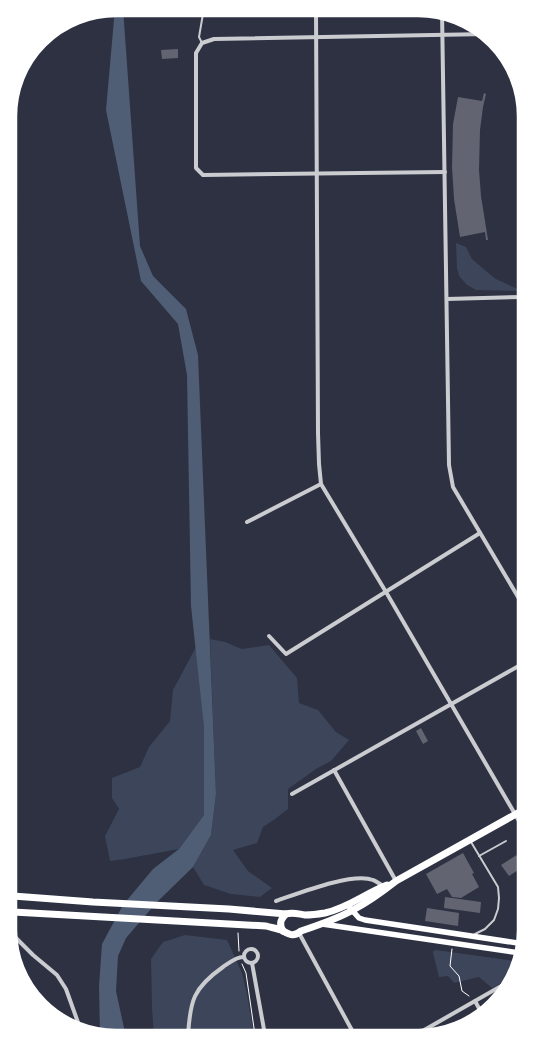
<svg xmlns="http://www.w3.org/2000/svg" width="534" height="1046" font-family="'PT Sans',sans-serif">
<style>
.green{fill:#3c4559}
.water{fill:#4f5d75}
.building{fill:#626471}
.lines{fill:none;stroke-linecap:round;stroke-linejoin:round}
.path{stroke:#fff;stroke-width:1}
.service{stroke:#caccd0;stroke-width:2}
.minor{stroke:#caccd0;stroke-width:4}
.secondary{stroke:#fff;stroke-width:5.5}
.trunk{stroke:#fff;stroke-width:7}
.rim{fill:none;stroke:#fff;stroke-width:2.5}
</style>
<rect width="100%" height="100%" fill="#2d3142"/>
<!-- green -->
<g class="green">
<path d="M456 243 466 247 472 259 486 271 496 279 522 291 476 290 467 285 459 276 457 268Z"/>
<path d="M210 639 225 642 242 649 269 645 297 678 299 703 318 710 336 732 349 740 331 761 316 769 288 789V809L275 819 263 827 257 843 233 850 248 871 272 888 260 897 231 894 204 885 193 867 211 835 216 794Z"/>
<path d="M196 647 204 728V815L179 849 125 859 110 861 105 836 119 809 112 798V778L140 767 149 747 170 721 173 690Z"/>
<path d="M185 935 227 940 242 973 247 994 254 1035 154 1037 152 1008 151 959 163 942Z"/>
<path d="M436 950 508 960 517 962 511 978 492 988 479 977 454 983 448 976 439 977 433 953V951Z"/>
</g>
<!-- water -->
<path class="water" d="M115 8H123L140 246 153 276 186 309 198 355 216 794 211 835 193 867 157 902 126 938 118 956 116 991 126 1037 102 1038 100 1036 99 986 102 944 123 905 153 869 179 849 204 815V728L191 606 187 375 178 324 141 281 106 110Z"/>
<!-- building -->
<g class="building">
<path d="M178 49V58L162 59 161 50Z"/>
<path d="M484 93 486 94 483 107 480 130 479 170 481 196 488 240H486L485 232 460 237 454 199 452 167 453 124 458 97 482 101Z"/>
<path d="M421 728 428 741 423 744 416 731Z"/>
<path d="M463 853 474 873 472 874 479 887 461 898 452 897 447 889 437 894 426 874Z"/>
<path d="M520 853 526 861V865L509 876 501 865Z"/>
<path d="M445 897 481 902 480 913 444 908Z"/>
<path d="M427 908 459 913 458 926 425 921Z"/>
</g>
<g class="lines">
<!-- path -->
<g class="path">
<path d="M238 933 239 951"/>
<path d="M452 949 450 966 459 976 462 991 469 996"/>
<path d="M242 964 246 973 255 1035"/>
</g>
<!-- service -->
<g class="service">
<path d="M202 43 199 37 204 8"/>
<path d="M471 842 498 887 499 898 498 909 494 920 485 929 475 934"/>
<path d="M479 856 506 841"/>
</g>
<!-- minor -->
<g class="minor">
<path d="M316 9 318 433 319 464 321 484 386 592 526 833"/>
<path d="M442 11 449 465 453 487 524 607"/>
<path d="M445 172 203 175 196 168V53L202 43 214 39 488 34"/>
<path d="M447 299 522 297"/>
<path d="M10 467 12 451V300"/>
<path d="M247 522 321 484"/>
<path d="M269 636 286 654 480 533"/>
<path d="M334 770 396 881"/>
<path d="M292 794 524 663"/>
<path d="M276 901C297 894 352 872 373 880 376 881 380 884 383 886"/>
<path d="M299 933 354 1034"/>
<path d="M13 935 33 955 57 975 66 989 80 1028"/>
<circle cx="251" cy="956" r="7"/>
<path d="M252 963 265 1035"/>
<path d="M475 1001 481 1012"/>
<path d="M419 1033 510 981"/>
<path d="M188 1036C190 1001 193 988 223 967 229 963 236 957 243 957"/>
</g>
<!-- secondary -->
<g class="secondary">
<path d="M350 908 359 918 365 920 524 944"/>
<path d="M322 924 520 953"/>
</g>
<!-- trunk -->
<g class="trunk">
<path d="M13 896 93 902 229 909 286 914C293 912 298 914 305 915 311 915 319 914 325 913 348 908 366 893 387 885"/>
<path d="M13 912 266 926C272 928 278 928 283 931 290 935 294 937 301 931 319 925 337 919 353 910 368 902 382 892 396 881L525 809"/>
<path d="M283 931C279 924 280 920 286 914"/>
</g>
</g>
<!-- crop -->
<path d="M0 0H534V1046H0ZM116 16H418A100 100 0 0 1 518 116V930A100 100 0 0 1 418 1030H116A100 100 0 0 1 16 930V116A100 100 0 0 1 116 16Z" fill="#fff" fill-rule="evenodd"/>
<path class="rim" d="M116 16H418A100 100 0 0 1 518 116V930A100 100 0 0 1 418 1030H116A100 100 0 0 1 16 930V116A100 100 0 0 1 116 16Z"/>
</svg>
